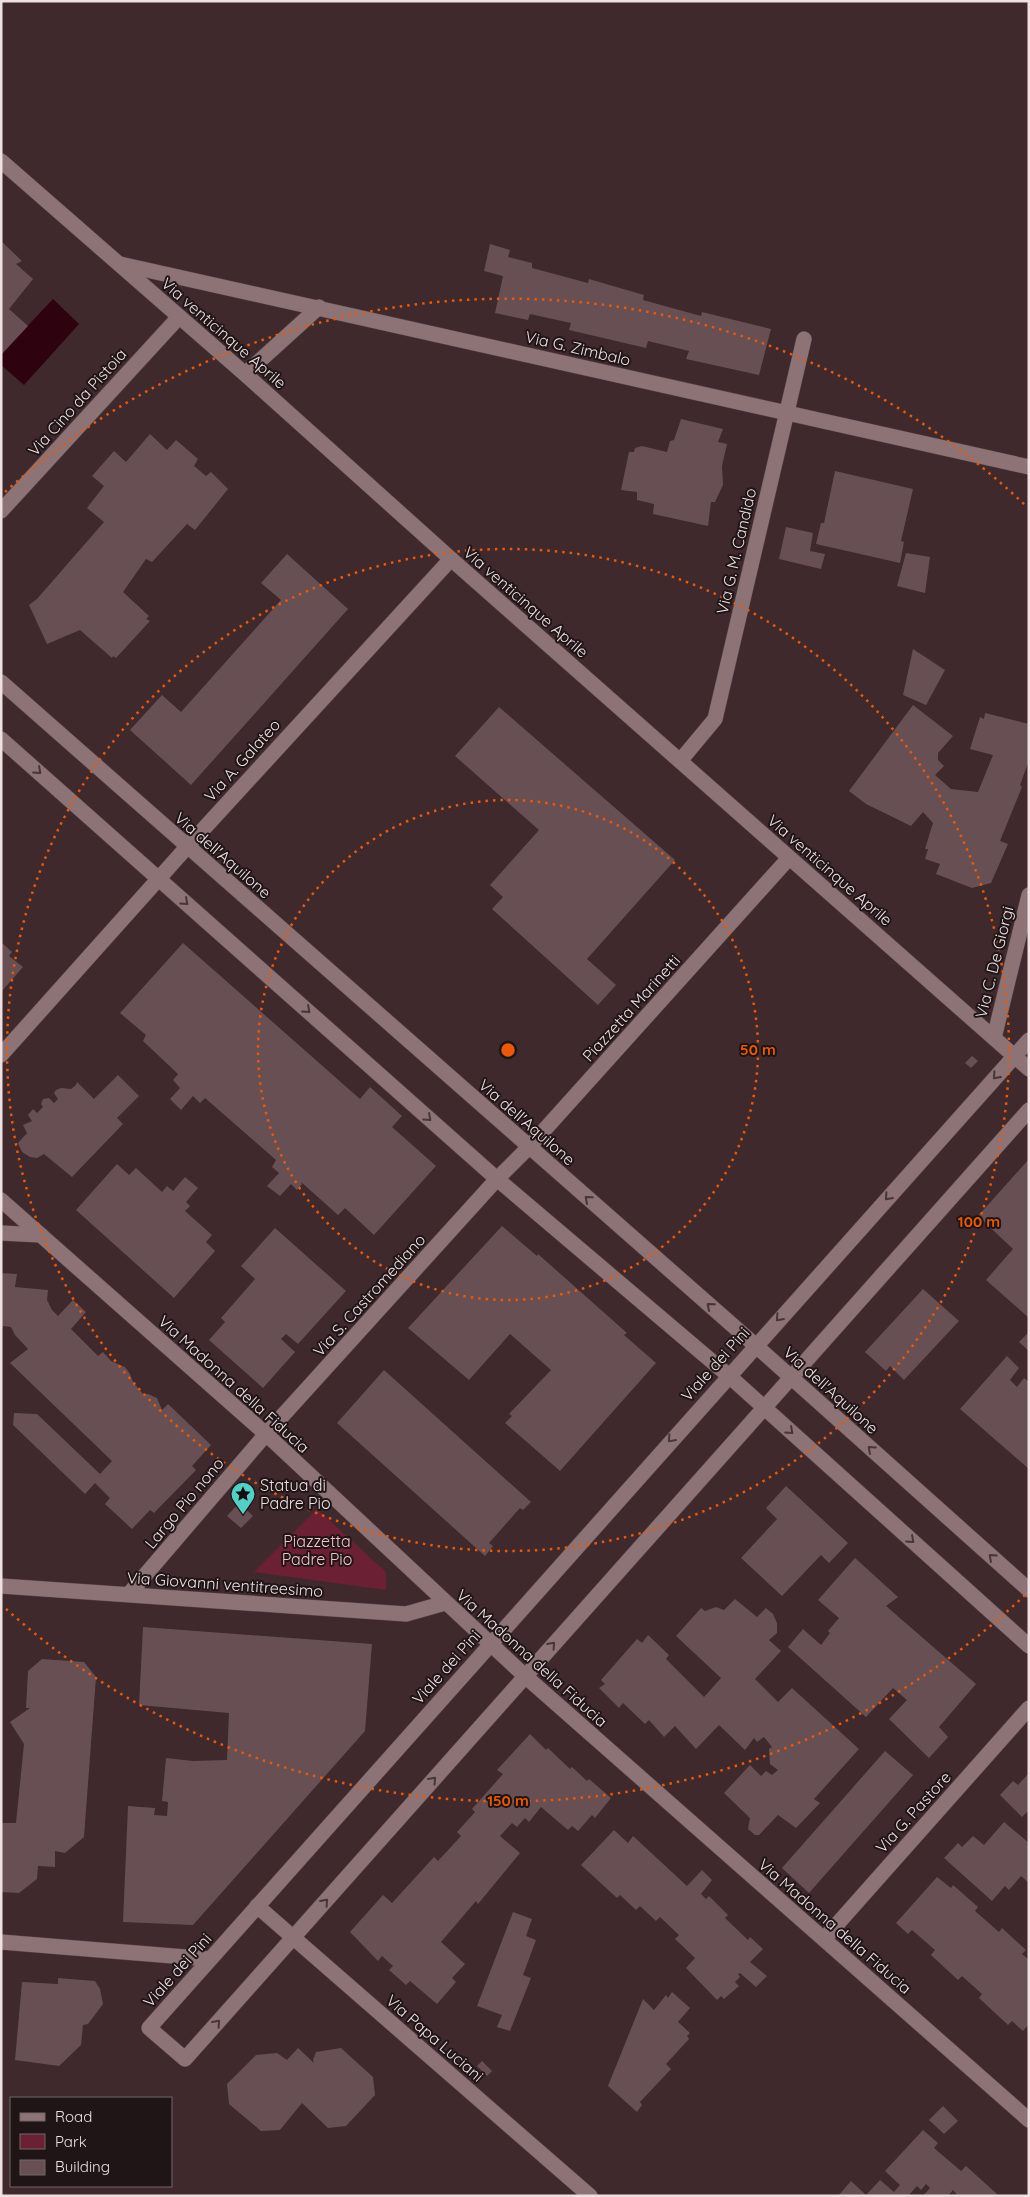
<svg xmlns="http://www.w3.org/2000/svg" width="1030" height="2197" font-family="Quicksand,sans-serif">
<style>
.green{fill:#6b2033}
.water{fill:#2e020e}
.building{fill:#684f53}
.lines{fill:none;stroke-linecap:round;stroke-linejoin:round}
.street-casing{stroke:#5a474a;stroke-width:16}
.secondary-casing{stroke:#5a474a;stroke-width:16}
.street{stroke:#8d7376;stroke-width:15}
.secondary{stroke:#8d7376;stroke-width:15}
.oneway{stroke:#463638}
.ring{fill:none;stroke:#e8590c;stroke-width:2.5;stroke-dasharray:2.5 5}
.labels{text-anchor:middle;stroke-width:4;stroke-linejoin:round;paint-order:stroke}
.street-label{font-size:16px;fill:#efe0e2;stroke:#1f1516}
.poi-label{font-size:16px;fill:#efe0e2;stroke:#1f1516;text-anchor:start}
.park-label{font-size:16px;fill:#f7c2ca;stroke:#1f1516}
.centre{fill:#e8590c;stroke:#1f1516;stroke-width:2.5}
.ring-label{font-size:15px;text-anchor:middle;font-weight:bold;fill:#e8590c;stroke:#1f1516;stroke-width:4;stroke-linejoin:round;paint-order:stroke}
</style>
<rect width="100%" height="100%" fill="#3f292c"/>
<!-- green -->
<path class="green" d="M317 1509 386 1572V1590L254 1572Z"/>
<!-- water -->
<path class="water" d="M53 299 79 324 24 385 1 365V354Z"/>
<!-- building -->
<g class="building">
<path d="M1 241 22 261 16 264 33 279 9 309 28 326 1 355Z"/>
<path d="M490 244 510 250 508 257 532 263V268L588 283 589 279 644 295 643 300 701 316 702 312 771 329 759 375 686 359 689 351 648 341 646 348 569 330 571 323 530 314 528 320 495 313 503 276 484 271Z"/>
<path d="M681 419 723 429 718 442 727 444 722 466 723 485 715 502H711L708 526 653 514 654 504 637 500V492L621 490 629 452H634L635 448 642 446 667 452 670 441 674 440Z"/>
<path d="M150 434 167 450 176 440 198 459 194 466 206 476 211 472 228 489 195 530 187 524 152 562 146 559 123 592 149 616 146 619 150 621 116 658 113 656 112 658 80 630 47 644 29 605 37 599 104 522 87 508 104 486 92 476 114 451 126 462Z"/>
<path d="M835 471 913 489 901 541 904 542 900 563 816 544 821 523H824Z"/>
<path d="M786 527 813 533 810 551 825 554 821 569 779 559Z"/>
<path d="M906 553 930 557 925 593 897 586Z"/>
<path d="M287 554 348 609 191 785 130 730 162 695 181 712 281 600 261 583Z"/>
<path d="M913 649 945 670 926 705 903 695Z"/>
<path d="M913 705 953 736 938 753V760L944 766 935 775 951 789 978 792 993 755 970 749 980 717 984 719 985 713 1029 724V760L1020 785 1022 787 1000 841 1008 844 991 883 972 888 936 874 940 864 925 859 928 849H925L933 823 923 812 911 826 866 804 849 791Z"/>
<path d="M499 707 675 860 587 959 616 985 598 1005 492 909 503 897 490 885 539 830 455 756Z"/>
<path d="M1 942 12 952 9 956 23 967 1 992Z"/>
<path d="M183 943 360 1099 370 1087 402 1116 392 1127 436 1166 374 1235 345 1208 338 1215 301 1182 302 1184 297 1190 291 1184 280 1196 267 1186 279 1173 272 1167 276 1160 205 1098 200 1103 193 1096 181 1110 170 1099 180 1088 173 1080 178 1074 143 1041 146 1035 120 1013Z"/>
<path d="M972 1056 978 1061 971 1068 965 1063Z"/>
<path d="M118 1075 139 1096 117 1118 123 1124 72 1177 44 1154 37 1158 30 1157 22 1152 18 1143 27 1133 23 1125 32 1121 28 1115 33 1109 37 1113 43 1107 41 1104 43 1099 49 1098 54 1103 58 1099 54 1093 56 1090 61 1088 71 1089 76 1085 77 1082 94 1099Z"/>
<path d="M1029 1159V1318L986 1280 1013 1249 978 1216Z"/>
<path d="M117 1164 129 1175 136 1168 162 1192 167 1186 173 1191 185 1177 198 1188 186 1202 190 1206 185 1211 212 1235 206 1242 215 1251 174 1298 76 1210Z"/>
<path d="M502 1226 537 1256 538 1254 627 1333 624 1335 656 1363 560 1471 505 1423 512 1416 509 1414 551 1370 510 1334 469 1380 408 1328Z"/>
<path d="M275 1228 346 1291 298 1344 286 1334 281 1339 295 1352 263 1388 209 1340 225 1322 221 1318 255 1279 241 1266Z"/>
<path d="M1 1273 17 1274 15 1287 48 1290 47 1300 52 1310 58 1316 73 1300 86 1312 71 1329 98 1356 103 1352 111 1361 125 1367 130 1374 133 1382 143 1394H148L157 1398 162 1410 168 1404 211 1445 192 1466 196 1470 154 1513 150 1510 132 1529 105 1504 110 1498 95 1483 85 1494 13 1425 14 1413 37 1414 100 1474 112 1461 10 1363 28 1349 15 1335 11 1327 3 1326 1 1333Z"/>
<path d="M923 1289 959 1321 904 1380 890 1366 886 1371 865 1352Z"/>
<path d="M1029 1332V1351L1019 1342Z"/>
<path d="M1007 1356 1019 1368 1010 1380 1017 1387 1024 1378 1029 1382V1469L960 1409Z"/>
<path d="M384 1370 531 1502 523 1510 520 1508 489 1543 493 1546 485 1556 337 1423Z"/>
<path d="M786 1486 848 1543 829 1563 821 1555 782 1596 741 1558 777 1519 766 1508Z"/>
<path d="M239 1503 253 1516 241 1528 227 1516Z"/>
<path d="M855 1558 898 1597 886 1606 976 1684 939 1727 948 1737 929 1758 889 1719 907 1700 893 1688 866 1717 788 1647 803 1629 821 1645 830 1633 828 1631 839 1618 818 1600Z"/>
<path d="M735 1599 757 1617 766 1608 773 1614 777 1623V1633L769 1640 781 1651 755 1679 778 1702 792 1688 859 1749 814 1799 820 1803 796 1828 778 1815 759 1835H755L748 1829 750 1818 724 1793 750 1765 761 1776 766 1771 772 1775 778 1770 770 1764 769 1749 772 1747 764 1737 757 1742 754 1738 745 1750 719 1725 696 1749 675 1726 664 1737 649 1720 645 1724 623 1703 619 1708 599 1688 605 1684 601 1680 637 1639 642 1643 648 1635 669 1655 666 1659 704 1697 721 1678 676 1636 701 1608 705 1611 716 1607 724 1610Z"/>
<path d="M143 1627 372 1644 365 1731 193 1925 123 1922 128 1806 155 1808 154 1815 167 1816 168 1802 162 1801 166 1758 193 1761 227 1760 229 1713 139 1705Z"/>
<path d="M42 1659 84 1662 96 1677 84 1837 65 1853 55 1851V1867L38 1866 37 1879 19 1893 1 1892V1823H16L24 1744 10 1722 30 1708H26L28 1671Z"/>
<path d="M530 1734 546 1750 548 1748 570 1769 572 1767 587 1781 589 1779 611 1798 595 1818 592 1815 578 1831 572 1826 568 1830 541 1807 529 1822 525 1818 517 1827 512 1823 500 1836 520 1853 478 1904 476 1901 441 1942 465 1964 452 1978 456 1982 437 2004 410 1981 406 1985 389 1970 393 1966 382 1956 378 1961 350 1932 383 1895 392 1903 434 1857 438 1861 461 1836 457 1832 475 1812 472 1809 503 1774 497 1770Z"/>
<path d="M885 1751 913 1775 809 1893 782 1868Z"/>
<path d="M1029 1773V1813L1027 1812 1022 1817 1000 1795 1013 1781 1018 1785Z"/>
<path d="M1004 1822 1029 1843V1883L1021 1876 1009 1890 1005 1886 992 1901 944 1858 958 1843 962 1847 973 1836 984 1845Z"/>
<path d="M614 1830 628 1843 633 1836 687 1886 702 1870 712 1880 701 1894 706 1899 709 1896 728 1915 725 1918 748 1940 750 1937 763 1949 750 1962 767 1976 756 1987 740 1973 738 1974 740 1977 735 1982 739 1986 724 1999 721 1996 717 2000 686 1968 695 1958 675 1939 679 1935 660 1917 656 1921 640 1906 636 1910 620 1895 617 1898 581 1865Z"/>
<path d="M937 1877 951 1888 953 1885 978 1907 975 1911 999 1932 1002 1928 1026 1950 1022 1954 1029 1960V2024L1023 2031 1012 2021 1008 2025 979 1998 982 1994 962 1976 958 1980 931 1955 935 1950 912 1930 908 1934 896 1923Z"/>
<path d="M513 1912 532 1919 526 1936 536 1940 523 1975 531 1978 510 2031 497 2027 502 2015 477 2006Z"/>
<path d="M58 1978 95 1981 100 1989 103 2004 88 2024 83 2025 81 2045 59 2066 15 2060 22 1982 58 1984Z"/>
<path d="M672 1992 690 2008 678 2022 690 2033 687 2036 689 2039 666 2064 671 2069 640 2102 642 2105 637 2112 608 2086 643 1999 654 2010 666 1995 668 1998Z"/>
<path d="M298 2048 314 2063 313 2060 316 2052 341 2048 373 2077 375 2095 346 2126 328 2128 302 2103 280 2130 261 2131 229 2104 227 2084 256 2055 277 2053 287 2060Z"/>
<path d="M482 2061 492 2071 487 2076 477 2066Z"/>
<path d="M943 2106 958 2121 944 2134 929 2120Z"/>
<path d="M923 2130 938 2143 934 2148 961 2171 966 2166 997 2194 995 2196H958L953 2190 948 2196H923L930 2188 926 2184 921 2190 917 2186 908 2196H838L851 2181 866 2195 880 2180 894 2192 900 2185 885 2171Z"/>
</g>
<g class="lines">
<defs>
<g id="street">
<path d="M1 161 245 374 451 559 1029 1069"/>
<path d="M120 264 1029 467"/>
<path d="M245 374 319 307"/>
<path d="M1 511 178 318"/>
<path d="M1 682 755 1345 1029 1590"/>
<path d="M1 739 497 1179 728 1375 1029 1646"/>
<path d="M680 761 715 719 804 339"/>
<path d="M994 1038 1029 895"/>
<path d="M1 1055 187 847 451 559"/>
<path d="M1 1200 266 1434 525 1676 1029 2120"/>
<path d="M1 1233 41 1235"/>
<path d="M1 1586 406 1614 445 1603"/>
<path d="M129 1594 266 1434 497 1179 529 1147 789 858"/>
<path d="M257 1906 590 2196"/>
<path d="M824 1939 1029 1708"/>
</g>
<g id="secondary">
<path d="M1029 1040 149 2028 185 2059 1029 1110"/>
<path d="M1 1942 210 1959"/>
</g>
</defs>
<!-- street casing -->
<use href="#street" class="street-casing"/>
<!-- secondary casing -->
<use href="#secondary" class="secondary-casing"/>
<!-- street -->
<use href="#street" class="street"/>
<!-- secondary -->
<use href="#secondary" class="secondary"/>
</g>
<!-- one-way arrows -->
<defs><path id="oneway-chevron" d="M-2-3.5L2.5 0L-2 3.5" fill="none" stroke-width="1.6" stroke-linecap="round" stroke-linejoin="round" transform="scale(1.25)"/></defs>
<g class="oneway">
<use href="#oneway-chevron" transform="translate(38 771) rotate(42)"/>
<use href="#oneway-chevron" transform="translate(185 902) rotate(42)"/>
<use href="#oneway-chevron" transform="translate(307 1010) rotate(42)"/>
<use href="#oneway-chevron" transform="translate(996 1076) rotate(132)"/>
<use href="#oneway-chevron" transform="translate(428 1118) rotate(42)"/>
<use href="#oneway-chevron" transform="translate(888 1197) rotate(132)"/>
<use href="#oneway-chevron" transform="translate(588 1199) rotate(-139)"/>
<use href="#oneway-chevron" transform="translate(710 1306) rotate(-139)"/>
<use href="#oneway-chevron" transform="translate(779 1318) rotate(132)"/>
<use href="#oneway-chevron" transform="translate(790 1431) rotate(42)"/>
<use href="#oneway-chevron" transform="translate(671 1439) rotate(131)"/>
<use href="#oneway-chevron" transform="translate(871 1449) rotate(-138)"/>
<use href="#oneway-chevron" transform="translate(911 1540) rotate(42)"/>
<use href="#oneway-chevron" transform="translate(992 1557) rotate(-138)"/>
<use href="#oneway-chevron" transform="translate(552 1645) rotate(-48)"/>
<use href="#oneway-chevron" transform="translate(433 1780) rotate(-48)"/>
<use href="#oneway-chevron" transform="translate(325 1902) rotate(-48)"/>
<use href="#oneway-chevron" transform="translate(217 2023) rotate(-48)"/>
</g>
<!-- distance rings -->
<g class="ring">
<circle cx="508" cy="1050" r="250"/>
<circle cx="508" cy="1050" r="501"/>
<path d="M1025 1595A751 751 0 0 1 5 1608M5 492A751 751 0 0 1 1025 505"/>
</g>
<!-- icons -->
<defs>
<symbol id="sight-pin" viewBox="-11 -11 22 30"><path d="M0 17L-7.5 6A9.5 9.5 0 1 1 7.5 6Z" fill="#55cec5" stroke="#1f1516"/><path d="M0-6L1.8-2.2L6-1.7L2.9 1.2L3.7 5.4L0 3.3L-3.7 5.4L-2.9 1.2L-6-1.7L-1.8-2.2Z" fill="#111"/></symbol>
</defs>
<g fill-rule="evenodd">
<use href="#sight-pin" x="229" y="1480" width="28" height="38"/>
</g>
<g class="labels">
<!-- street labels -->
<g class="street-label">
<text transform="translate(224 333) rotate(41)" y="6">Via venticinque Aprile</text>
<text transform="translate(578 348) rotate(13)" y="6">Via G. Zimbalo</text>
<text transform="translate(77 402) rotate(-48)" y="6">Via Cino da Pistoia</text>
<text transform="translate(736 551) rotate(-77)" y="6">Via G. M. Candido</text>
<text transform="translate(526 602) rotate(41)" y="6">Via venticinque Aprile</text>
<text transform="translate(242 760) rotate(-48)" y="6">Via A. Galateo</text>
<text transform="translate(223 855) rotate(41)" y="6">Via dell'Aquilone</text>
<text transform="translate(830 870) rotate(41)" y="6">Via venticinque Aprile</text>
<text transform="translate(994 962) rotate(-76)" y="6">Via C. De Giorgi</text>
<text transform="translate(631 1008) rotate(-48)" y="6">Piazzetta Marinetti</text>
<text transform="translate(527 1122) rotate(41)" y="6">Via dell'Aquilone</text>
<text transform="translate(369 1295) rotate(-48)" y="6">Via S. Castromediano</text>
<text transform="translate(715 1364) rotate(-48)" y="6">Viale dei Pini</text>
<text transform="translate(234 1384) rotate(42)" y="6">Via Madonna della Fiducia</text>
<text transform="translate(831 1390) rotate(42)" y="6">Via dell'Aquilone</text>
<text transform="translate(184 1503) rotate(-50)" y="6">Largo Pio nono</text>
<text transform="translate(225 1584) rotate(4)" y="6">Via Giovanni ventitreesimo</text>
<text transform="translate(532 1658) rotate(42)" y="6">Via Madonna della Fiducia</text>
<text transform="translate(446 1667) rotate(-48)" y="6">Viale dei Pini</text>
<text transform="translate(913 1812) rotate(-48)" y="6">Via G. Pastore</text>
<text transform="translate(835 1926) rotate(41)" y="6">Via Madonna della Fiducia</text>
<text transform="translate(177 1970) rotate(-48)" y="6">Viale dei Pini</text>
<text transform="translate(435 2038) rotate(41)" y="6">Via Papa Luciani</text>
</g>
<!-- poi labels -->
<g class="poi-label">
<text x="260" y="1491">Statua di<tspan x="260" dy="18">Padre Pio</tspan></text>
</g>
<!-- park labels -->
<g class="park-label">
<text x="317" y="1547">Piazzetta<tspan x="317" dy="18">Padre Pio</tspan></text>
</g>
</g>
<circle cx="508" cy="1050" r="8" class="centre"/>
<g class="ring-label">
<text x="758" y="1055">50 m</text>
<text x="979" y="1227">100 m</text>
<text x="508" y="1806">150 m</text>
</g>
<!-- border -->
<rect width="1030" height="2197" fill="none" stroke="#efe0e2" stroke-width="5"/>
<!-- legend -->
<rect x="10" y="2097" width="162" height="90" fill="#1f1516" stroke="#726668"/>
<rect x="20" y="2113" width="25" height="8" fill="#8d7376" stroke="#726668"/>
<text x="55" y="2122" font-size="15" fill="#efe0e2">Road</text>
<rect x="20" y="2134" width="25" height="15" fill="#6b2033" stroke="#726668"/>
<text x="55" y="2147" font-size="15" fill="#efe0e2">Park</text>
<rect x="20" y="2160" width="25" height="15" fill="#684f53" stroke="#726668"/>
<text x="55" y="2172" font-size="15" fill="#efe0e2">Building</text>
</svg>
